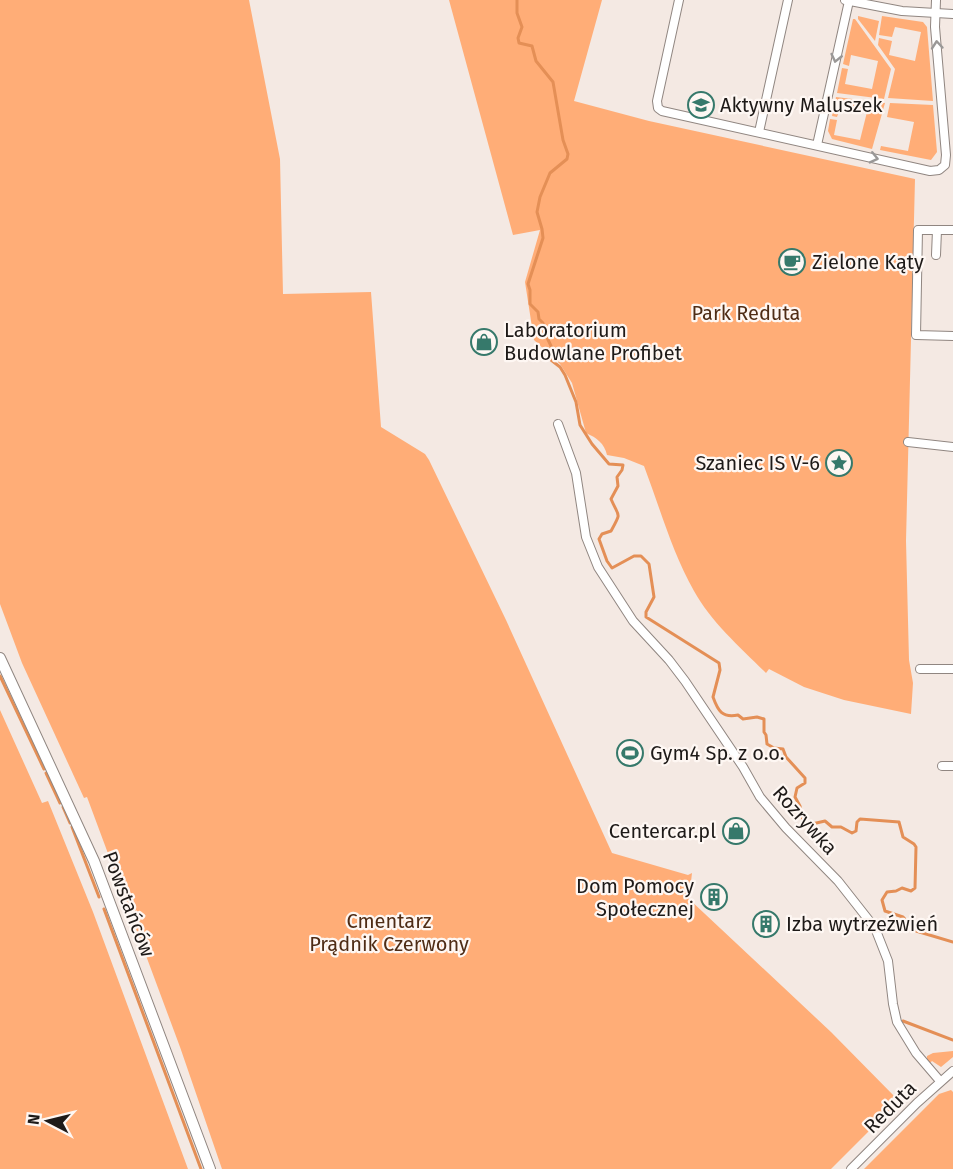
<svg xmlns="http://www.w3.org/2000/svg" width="953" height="1169" font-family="'Fira Sans',sans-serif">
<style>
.green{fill:#ffad77}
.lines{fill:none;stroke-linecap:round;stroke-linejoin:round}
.stream{stroke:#e48f56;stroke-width:3}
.minor-casing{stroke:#908681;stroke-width:10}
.tertiary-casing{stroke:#908681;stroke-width:12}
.minor{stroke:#fff;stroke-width:8}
.tertiary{stroke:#fff;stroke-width:10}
.oneway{stroke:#9a9897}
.labels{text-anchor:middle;stroke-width:4.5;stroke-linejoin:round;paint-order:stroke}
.poi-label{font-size:20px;fill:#1e1a18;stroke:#fef7f3;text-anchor:start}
.park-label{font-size:20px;fill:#4f2c15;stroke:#fef7f3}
.street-label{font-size:20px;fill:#1e1a18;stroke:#fef7f3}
</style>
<rect width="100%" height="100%" fill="#f4e9e3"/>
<!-- green -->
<g class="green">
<path d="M0 0H249L280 159 283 294 371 292 381 427 425 454 429 460 506 620 612 853 688 875 692 873 689 899 831 1032 899 1101 831 1169H222L180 1047 87 797 84 798 22 663 0 604Z"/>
<path d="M449 0H602L574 101 649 121 915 179 906 541 909 660 913 683 911 714 844 700 804 687 769 669 766 673C741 648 711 622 694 591 672 552 660 508 644 466L624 458 607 455C604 443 597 438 586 433L572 383 560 364 534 340 525 282 540 230 513 235Z"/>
<path d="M858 16 879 21 875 41 858 19Z"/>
<path d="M882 16 923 22 927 27 933 101 888 98 895 69 878 45 879 38 892 41 889 55 915 61 921 32 895 27 892 37 879 35Z"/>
<path d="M853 19H855L891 69 884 99 837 93 842 68 848 69 845 84 872 89 878 61 851 55 849 66 843 64Z"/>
<path d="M836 97 885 103 872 149 832 139 828 131 830 119 837 120 834 135 860 140 867 112 841 106 837 117 832 116Z"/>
<path d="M890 103 933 105 937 152 931 160 880 150 881 146 908 151 914 122 887 117Z"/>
<path d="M0 710 42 803 48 801 93 912 188 1169H0Z"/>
<path d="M953 1051V1057L941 1067 932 1061 930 1063 927 1060V1056L933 1053Z"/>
<path d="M951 1090 953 1092V1169H864L939 1094Z"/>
</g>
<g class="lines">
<!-- stream -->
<g class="stream">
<path d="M517 0V13L522 27 518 38 519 43 532 46 536 61 553 82 563 140 568 154 567 159 550 173 540 197 537 212 542 229 543 238 528 284 530 290V304L538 312 539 319 543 323 544 331 551 346V360L560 367 565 375 576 402 580 425 592 444 609 464 623 465 622 470 617 477 618 486 611 499C619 518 622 511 611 531L602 534 599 539 607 561 612 568 634 556H641L649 564 654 597 646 612V617L719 663 720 670 713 697C718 711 722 718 738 715L743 719 757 717 764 719V732L766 735 767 744 774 748 783 749 786 757 805 778V783L797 788 795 797 800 806 803 821 812 824 825 821 832 827H841L852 833 856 831 857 822 860 819 899 822 903 837 914 844 916 847 915 888 911 891 902 888 896 891 887 892 882 900 885 911 903 917 916 931 953 942"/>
<path d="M0 676 44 769"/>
<path d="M46 773 60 803"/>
<path d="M63 807 70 823"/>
<path d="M72 827 99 897"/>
<path d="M104 909 201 1169"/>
<path d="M903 1021 953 1040"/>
</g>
<defs>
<g id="minor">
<path d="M679 0 657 101 658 108 662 111 930 171 939 170 945 165 946 155 935 27 936 0"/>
<path d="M845 0 902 11 953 14"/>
<path d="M759 132 788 0"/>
<path d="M817 145 849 1"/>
<path d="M953 230H918L916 335 953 336"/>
<path d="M936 255 937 230"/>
<path d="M558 424 576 473 586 537 598 567 633 621 669 660 685 681 743 767 760 797 786 828 838 881 875 928 888 961 893 1004 897 1022 916 1053 940 1081"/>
<path d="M908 442 953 447"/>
<path d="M920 669H953"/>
<path d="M942 766H953"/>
<path d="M851 1169 917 1103 953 1071"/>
</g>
<path id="tertiary" d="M0 658 94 861 210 1169"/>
</defs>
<!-- minor casing -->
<use href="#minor" class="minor-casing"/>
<!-- tertiary casing -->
<use href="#tertiary" class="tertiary-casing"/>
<!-- minor -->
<use href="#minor" class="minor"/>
<!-- tertiary -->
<use href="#tertiary" class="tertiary"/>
</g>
<!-- one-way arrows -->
<defs><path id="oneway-chevron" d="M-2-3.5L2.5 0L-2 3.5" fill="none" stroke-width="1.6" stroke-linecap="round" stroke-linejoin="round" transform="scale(1.5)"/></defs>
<g class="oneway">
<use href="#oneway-chevron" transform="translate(937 45) rotate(-95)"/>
<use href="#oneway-chevron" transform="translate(836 58) rotate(103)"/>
<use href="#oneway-chevron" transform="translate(874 158) rotate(13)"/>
</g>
<!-- icons -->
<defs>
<symbol id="school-ring" viewBox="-11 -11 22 22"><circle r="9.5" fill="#fef7f3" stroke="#36796b" stroke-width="1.5"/><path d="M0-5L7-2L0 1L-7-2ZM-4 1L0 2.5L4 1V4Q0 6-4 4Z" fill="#36796b"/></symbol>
<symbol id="cafe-ring" viewBox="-11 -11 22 22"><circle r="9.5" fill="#fef7f3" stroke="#36796b" stroke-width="1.5"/><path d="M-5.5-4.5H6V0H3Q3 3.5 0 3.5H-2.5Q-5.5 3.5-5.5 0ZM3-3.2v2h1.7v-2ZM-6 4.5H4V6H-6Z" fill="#36796b"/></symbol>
<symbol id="shop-ring" viewBox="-11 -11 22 22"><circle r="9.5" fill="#fef7f3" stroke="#36796b" stroke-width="1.5"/><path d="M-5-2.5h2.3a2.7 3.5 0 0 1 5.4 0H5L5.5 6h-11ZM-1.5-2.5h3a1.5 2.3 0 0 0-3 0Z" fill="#36796b"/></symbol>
<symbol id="sight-ring" viewBox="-11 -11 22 22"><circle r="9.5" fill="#fef7f3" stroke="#36796b" stroke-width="1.5"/><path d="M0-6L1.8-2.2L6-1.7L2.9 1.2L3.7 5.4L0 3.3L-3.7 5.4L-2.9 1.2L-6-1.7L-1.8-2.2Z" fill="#36796b"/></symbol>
<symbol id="stadium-ring" viewBox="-11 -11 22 22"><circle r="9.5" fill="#fef7f3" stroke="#36796b" stroke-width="1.5"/><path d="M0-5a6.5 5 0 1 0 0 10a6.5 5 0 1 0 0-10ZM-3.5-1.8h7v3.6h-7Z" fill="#36796b"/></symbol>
<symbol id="building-ring" viewBox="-11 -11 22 22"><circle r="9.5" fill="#fef7f3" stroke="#36796b" stroke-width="1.5"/><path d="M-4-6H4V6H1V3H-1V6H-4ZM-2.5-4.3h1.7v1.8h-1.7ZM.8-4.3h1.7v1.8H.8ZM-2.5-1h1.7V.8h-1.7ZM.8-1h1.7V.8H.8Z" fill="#36796b"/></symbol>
</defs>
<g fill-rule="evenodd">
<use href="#school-ring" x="686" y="90" width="30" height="30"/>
<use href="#cafe-ring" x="777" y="247" width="30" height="30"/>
<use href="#shop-ring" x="469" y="327" width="30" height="30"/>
<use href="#sight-ring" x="824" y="448" width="30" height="30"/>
<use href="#stadium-ring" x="615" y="738" width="30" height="30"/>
<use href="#shop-ring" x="721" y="816" width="30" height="30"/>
<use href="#building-ring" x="699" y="882" width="30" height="30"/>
<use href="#building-ring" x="751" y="909" width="30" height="30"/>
</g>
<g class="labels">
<!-- poi labels -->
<g class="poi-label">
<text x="720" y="112">Aktywny Maluszek</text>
<text x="812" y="269">Zielone Kąty</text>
<text x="504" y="337">Laboratorium<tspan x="504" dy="23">Budowlane Profibet</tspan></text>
<text x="820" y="470" text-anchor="end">Szaniec IS V-6</text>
<text x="650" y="760">Gym4 Sp. z o.o.</text>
<text x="716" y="838" text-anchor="end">Centercar.pl</text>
<text x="694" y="893" text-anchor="end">Dom Pomocy<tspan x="694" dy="23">Społecznej</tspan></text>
<text x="786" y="931">Izba wytrzeźwień</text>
</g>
<!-- park labels -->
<g class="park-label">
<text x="746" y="320">Park Reduta</text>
<text x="389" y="928">Cmentarz<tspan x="389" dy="23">Prądnik Czerwony</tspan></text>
</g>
<!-- street labels -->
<g class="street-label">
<text transform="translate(805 820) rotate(48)" y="7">Rozrywka</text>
<text transform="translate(129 904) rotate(69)" y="7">Powstańców</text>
<text transform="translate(890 1107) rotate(-45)" y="7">Reduta</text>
</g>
</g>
<!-- north arrow -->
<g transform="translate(48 1121) rotate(277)" stroke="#fef7f3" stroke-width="4.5" paint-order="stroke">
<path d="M0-4.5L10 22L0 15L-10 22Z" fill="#1e1a18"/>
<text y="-9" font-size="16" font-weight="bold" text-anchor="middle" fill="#1e1a18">N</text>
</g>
</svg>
